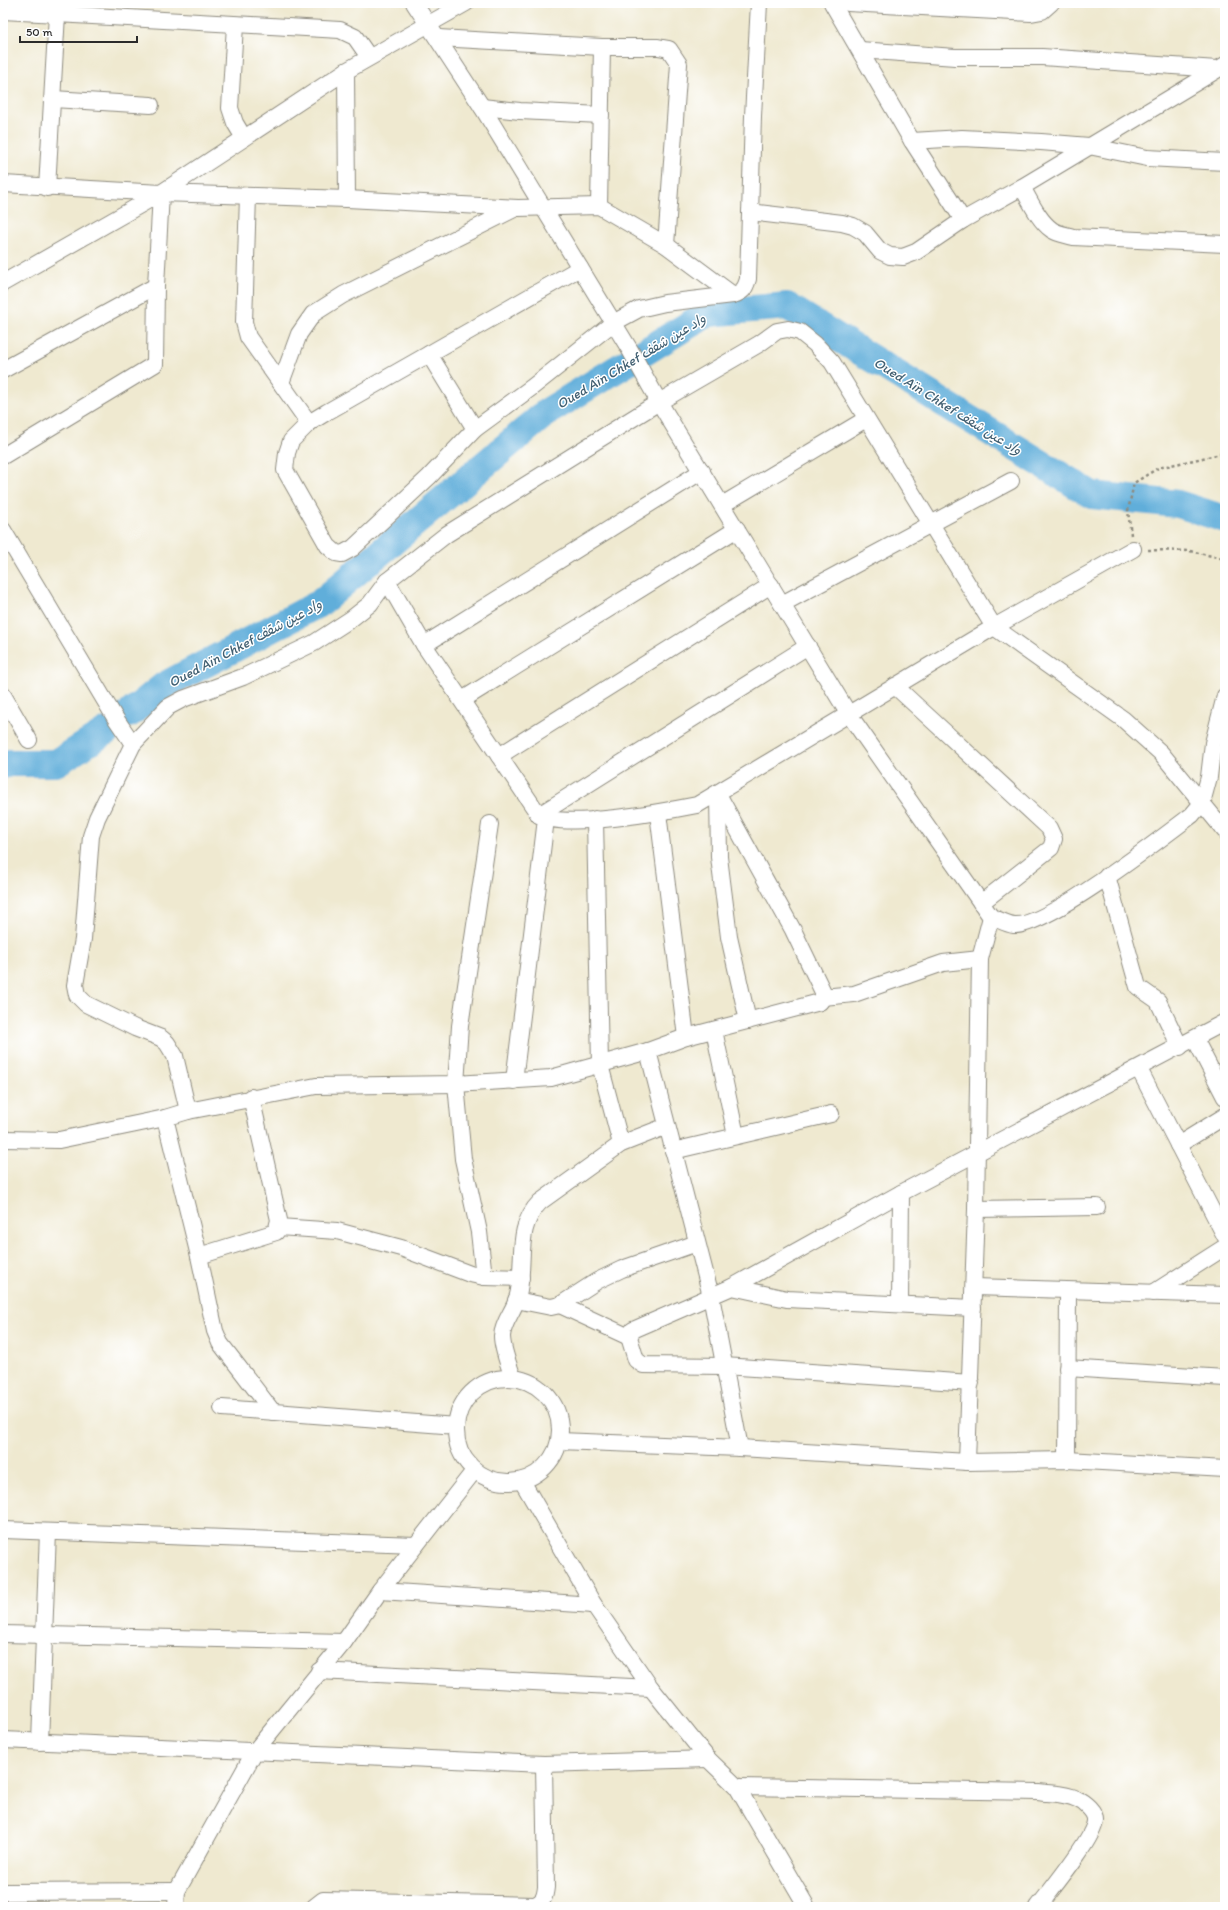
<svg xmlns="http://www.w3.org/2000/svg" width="1228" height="1910" font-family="Itim,'Playpen Sans Arabic',sans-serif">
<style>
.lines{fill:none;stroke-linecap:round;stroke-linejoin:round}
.river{stroke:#61aeda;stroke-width:28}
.minor-casing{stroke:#8d8a7e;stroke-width:18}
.path{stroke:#8d8a7e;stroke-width:2.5;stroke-dasharray:3 3;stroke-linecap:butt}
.minor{stroke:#fff;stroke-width:16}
.labels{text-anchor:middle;stroke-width:3;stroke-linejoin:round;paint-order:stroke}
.water-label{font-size:14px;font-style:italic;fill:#415f71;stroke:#fff}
</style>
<rect width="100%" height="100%" fill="#fff"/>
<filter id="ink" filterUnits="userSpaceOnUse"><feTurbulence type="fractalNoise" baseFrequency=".025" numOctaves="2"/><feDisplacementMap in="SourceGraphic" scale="8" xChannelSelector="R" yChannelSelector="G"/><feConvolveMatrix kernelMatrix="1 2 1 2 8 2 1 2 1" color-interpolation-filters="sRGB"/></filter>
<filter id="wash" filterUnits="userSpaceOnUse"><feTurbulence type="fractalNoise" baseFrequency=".012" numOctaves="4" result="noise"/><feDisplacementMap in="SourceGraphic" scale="16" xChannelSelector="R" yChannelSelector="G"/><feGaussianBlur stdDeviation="0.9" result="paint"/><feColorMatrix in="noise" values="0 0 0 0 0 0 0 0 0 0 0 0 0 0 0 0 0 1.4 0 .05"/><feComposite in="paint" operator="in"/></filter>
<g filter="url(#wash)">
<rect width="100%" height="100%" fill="#efe9d0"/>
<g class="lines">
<!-- river -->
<g class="river">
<path d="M129 714 165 685 320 603 547 412 708 313 787 306 1092 495 1178 504 1225 519"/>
<path d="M3 765 9 763H56L107 731"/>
</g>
</g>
</g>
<g filter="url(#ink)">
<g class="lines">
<defs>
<g id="minor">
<path d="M414 3 482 107 630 350 659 402 848 713 991 917C998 919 1006 924 1014 925 1045 928 1163 837 1192 815L1202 803 1209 777 1213 743 1225 696"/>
<path d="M832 3 912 141 963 220"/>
<path d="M848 3 1031 13 1042 11 1051 3"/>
<path d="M3 11 57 14"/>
<path d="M235 25 230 108 235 123 244 138"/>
<path d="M438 38 602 47H658L669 49 679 64 666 245"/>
<path d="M860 50 955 57H1042L1217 69"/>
<path d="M346 71 347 199"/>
<path d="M53 99 151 105"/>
<path d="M482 107 520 111 601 115"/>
<path d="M912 141 962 138 1041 142 1089 146 1147 158 1225 162"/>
<path d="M3 184 161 193 347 199 518 208 599 206 666 245 733 295C743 292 745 289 748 279L753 116 759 3"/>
<path d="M1022 187C1030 201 1039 221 1052 230 1058 234 1067 235 1073 237L1225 244"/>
<path d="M47 188 57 14 340 30 355 37 369 57"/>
<path d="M248 196 244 322 248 337 309 423"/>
<path d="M599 206 602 47"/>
<path d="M750 212 842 223 853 226 865 233 880 251 890 256 903 257 916 252 963 220 1022 187 1225 65"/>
<path d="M580 268 327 412 309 423 291 441 287 453 285 470 328 546 336 553 342 554 353 548 429 477 475 429 531 388 613 323 639 309 665 303 733 295"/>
<path d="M3 283 161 193 346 71 466 3"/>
<path d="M429 354 475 429"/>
<path d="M3 370 156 286"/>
<path d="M281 383 299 334 313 314 343 295 516 208"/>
<path d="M3 456 155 364 156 286 161 193"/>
<path d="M722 505 866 419"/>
<path d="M3 530 114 716 133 744"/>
<path d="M387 581 424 645 539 815C563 830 667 811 697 805L994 627 1133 549"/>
<path d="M782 604 1011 481"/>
<path d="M424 645 702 471"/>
<path d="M895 686 1049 828 1054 839 1051 848 981 903"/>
<path d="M3 695 29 740"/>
<path d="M462 700 737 529"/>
<path d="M499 756 771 585"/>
<path d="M718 795 719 857 729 937 748 1021"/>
<path d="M658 813 686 1037"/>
<path d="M539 815 808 646"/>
<path d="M595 819 600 1065 621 1144"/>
<path d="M1107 876 1138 987 1158 1001 1180 1047"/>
<path d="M823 997 854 994 943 963 980 959"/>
<path d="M714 1030 736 1136"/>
<path d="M1195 1039 1225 1097"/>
<path d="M648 1051 686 1037 820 1002 823 997V992L793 930 718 794"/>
<path d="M1139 1069 1225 1236"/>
<path d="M514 1081 546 819"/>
<path d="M188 1111 175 1056 167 1043 161 1038 135 1028 86 1004 77 995 75 985 83 939 91 836 97 818 133 744 168 707 183 699 243 677 314 643 351 619 370 604 387 581 447 534 659 402 759 344 777 331 788 329 800 332 815 344 832 362 994 627 1123 719 1161 753 1225 831"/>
<path d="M165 1118 199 1256 215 1331 220 1343 273 1412"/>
<path d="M3 1139 59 1140 165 1118 188 1111 316 1086 456 1084 551 1078 648 1051 711 1296 740 1448"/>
<path d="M1178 1145 1225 1116"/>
<path d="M673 1151 831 1114"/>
<path d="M976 1209 1097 1207"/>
<path d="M279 1227 337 1231 401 1248 470 1274 484 1277 521 1278"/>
<path d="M199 1256 276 1232 279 1220 251 1097"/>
<path d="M484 1277 479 1232 463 1159 456 1084 460 1026 490 824"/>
<path d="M732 1287 787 1299 973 1308"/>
<path d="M974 1287 1225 1295"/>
<path d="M1153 1293 1225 1247"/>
<path d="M516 1300 551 1307 560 1305 597 1281 622 1269 697 1243"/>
<path d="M900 1304 901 1193"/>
<path d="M560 1305 629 1337"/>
<path d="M1067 1368 1225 1378"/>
<circle cx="508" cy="1430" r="52"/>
<path d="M513 1378C509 1365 502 1349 502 1336 503 1322 513 1312 517 1299 527 1265 513 1229 540 1202L621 1144 667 1126"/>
<path d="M971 1383 724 1366 643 1365 636 1360 629 1337 633 1330 732 1287 901 1193 1225 1022"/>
<path d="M222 1408 456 1426"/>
<path d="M559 1441 740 1448 967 1462 1067 1460 1225 1469"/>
<path d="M1067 1460 1068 1291"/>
<path d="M967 1462 976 1209 980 959 991 917"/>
<path d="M522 1481 594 1605 651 1688 708 1759 737 1787 807 1907"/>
<path d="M3 1530 416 1545"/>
<path d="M380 1591 594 1605"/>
<path d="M3 1634 344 1642"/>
<path d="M319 1671 651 1688"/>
<path d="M3 1740 544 1764 708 1759"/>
<path d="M40 1742 48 1532"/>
<path d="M737 1787 1038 1792C1051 1794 1065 1793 1077 1799 1084 1802 1096 1812 1095 1821 1094 1838 1050 1891 1038 1907"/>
<path d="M3 1892 177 1891"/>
<path d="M176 1907 177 1891 255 1751 344 1642 380 1591 474 1471"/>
<path d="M314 1907 323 1900 535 1905C544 1901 545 1896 546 1887L544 1764"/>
</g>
</defs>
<!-- minor casing -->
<use href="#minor" class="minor-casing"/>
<!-- path -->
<g class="path">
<path d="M1131 535 1128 511 1134 483 1158 468 1225 453"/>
<path d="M1148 550 1190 551 1225 559"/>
</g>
<!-- minor -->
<use href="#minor" class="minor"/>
</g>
</g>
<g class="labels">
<!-- water labels -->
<g class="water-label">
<text transform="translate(631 361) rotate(-31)" y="5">Oued Aïn Chkef واد عين شقف</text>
<text transform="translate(948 406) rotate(32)" y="5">Oued Aïn Chkef واد عين شقف</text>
<text transform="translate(245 643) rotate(-28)" y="5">Oued Aïn Chkef واد عين شقف</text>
</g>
</g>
<!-- margin -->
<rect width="1228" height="1910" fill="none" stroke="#fff" stroke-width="16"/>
<!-- scale -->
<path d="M20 36v6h117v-6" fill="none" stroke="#2b2b2b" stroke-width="2"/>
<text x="26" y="36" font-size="12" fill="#2b2b2b" stroke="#ffffff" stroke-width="3" paint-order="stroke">50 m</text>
</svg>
